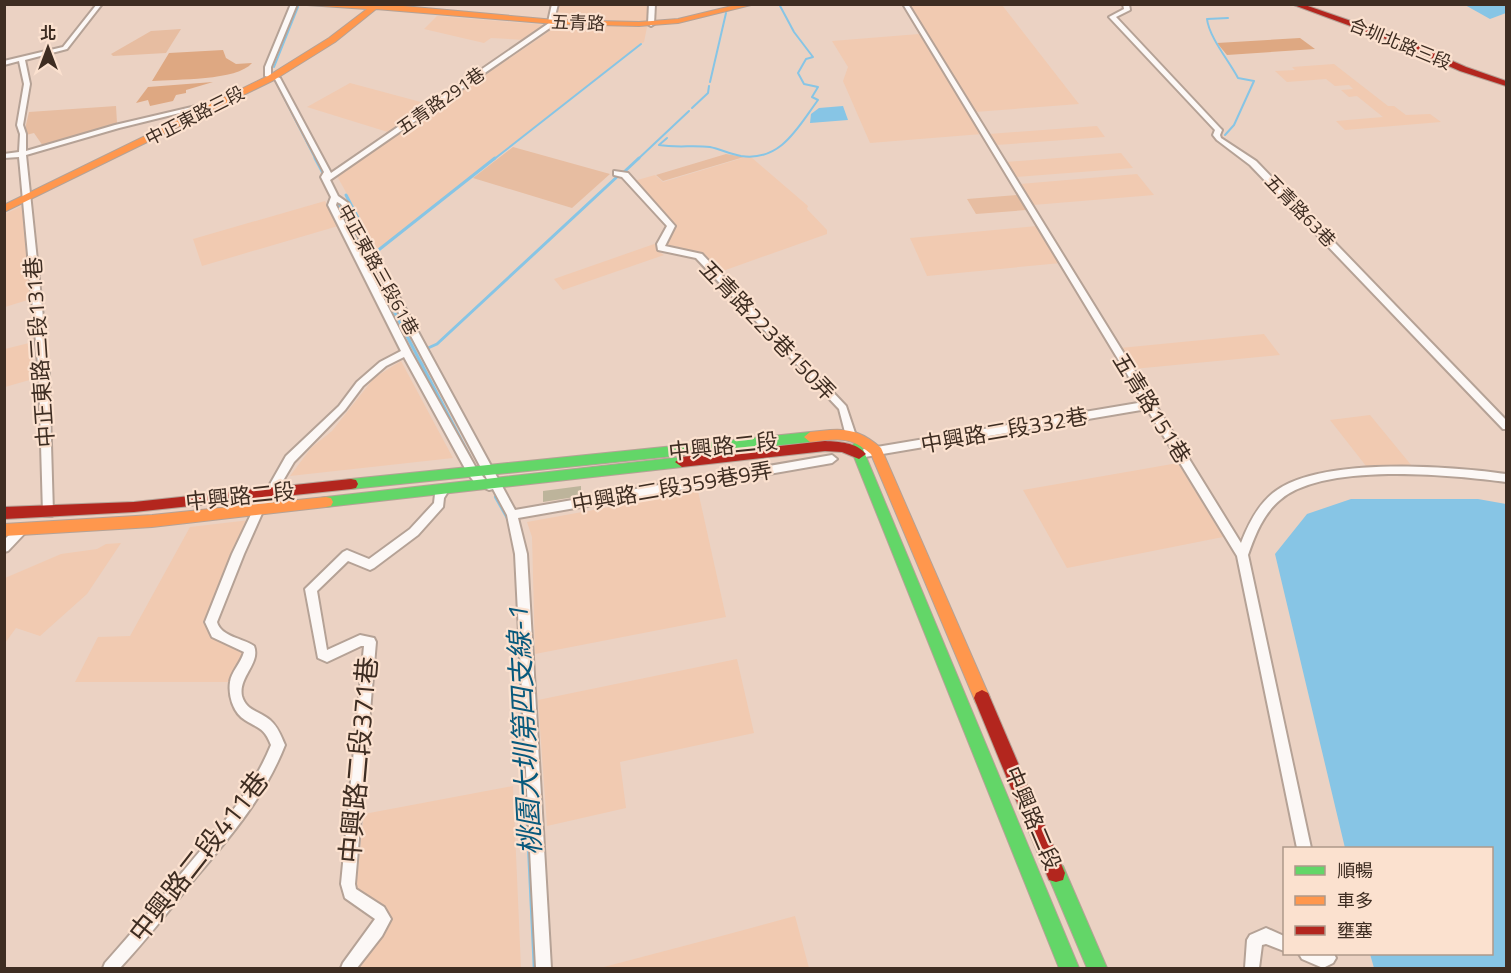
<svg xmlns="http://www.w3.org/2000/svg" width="1511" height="973" font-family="'Titillium Web','Noto Sans TC',sans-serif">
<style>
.built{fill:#f1cab1}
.green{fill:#e7bda1}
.forest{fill:#dea882}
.water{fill:#87c5e5}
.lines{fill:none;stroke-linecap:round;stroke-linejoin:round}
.stream-far3{stroke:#87c5e5;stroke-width:2}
.stream-far2{stroke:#87c5e5;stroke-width:3}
.stream-far1{stroke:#87c5e5;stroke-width:4}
.stream{stroke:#87c5e5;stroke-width:4.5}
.building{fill:#bdb49b}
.street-casing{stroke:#b5a296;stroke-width:4}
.fast-casing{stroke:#b5a296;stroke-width:2}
.slow-casing{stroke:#b5a296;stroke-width:2}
.jam-casing{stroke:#b5a296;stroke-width:2}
.street{fill:#fcf8f6;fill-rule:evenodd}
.fast{fill:#63d668;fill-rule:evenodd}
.slow{fill:#ff974d;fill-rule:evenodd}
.jam{fill:#b3261e;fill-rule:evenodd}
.labels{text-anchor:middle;stroke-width:4.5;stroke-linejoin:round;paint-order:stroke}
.far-street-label{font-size:18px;fill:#3e2d22;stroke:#fbe1cf}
.street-label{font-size:22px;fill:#3e2d22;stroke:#fbe1cf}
.near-street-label{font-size:27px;fill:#3e2d22;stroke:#fbe1cf}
.near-water-label{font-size:28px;font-style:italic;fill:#08597c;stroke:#fbe1cf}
</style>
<rect width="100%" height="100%" fill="#ebd2c3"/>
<!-- built -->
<g class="built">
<path d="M558 5H650V22L554 20Z"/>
<path d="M909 5H1002L1079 104 975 112Z"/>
<path d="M437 16 546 25 525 40 491 38 484 43 424 29Z"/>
<path d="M557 26 647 27 644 42 378 250 337 176Z"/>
<path d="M919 34 982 134 870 143 843 81 848 67 832 41Z"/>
<path d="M1334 64 1388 106H1394L1406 115 1430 114 1441 122 1345 130 1336 121 1383 117 1357 96 1349 97 1341 90 1353 89 1349 85 1335 86 1326 79 1287 82 1275 71 1295 70 1292 67Z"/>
<path d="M350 83 432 105 391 133 307 107Z"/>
<path d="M1097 126 1105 137 996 145 989 134Z"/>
<path d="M1121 153 1133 168 1015 177 1005 162Z"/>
<path d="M746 157H751L808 206 807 209 827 230V234L720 272 701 253 667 247 665 244 676 225 634 181 655 175 663 182Z"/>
<path d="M1137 174 1154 195 1033 205 1020 184Z"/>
<path d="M325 201 338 226 202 266 193 239Z"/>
<path d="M24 205 31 299 5 307V214Z"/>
<path d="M1037 226 1061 263 927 276 910 238Z"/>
<path d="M657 243 658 251 664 255 563 290 554 279Z"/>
<path d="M1264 334 1280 355 1133 369 1120 348Z"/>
<path d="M33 342V379L5 387V349Z"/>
<path d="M401 361 453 458 290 476 311 448 332 431 374 378Z"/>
<path d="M1370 415 1416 471H1370L1330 420Z"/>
<path d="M1178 463 1223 537 1067 568 1023 490Z"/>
<path d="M698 491 726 617 535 654 532 537 527 522Z"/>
<path d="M250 520 206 625 209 635 243 650 244 654 229 682H75L98 637 130 636 190 527Z"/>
<path d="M121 543 87 594 40 636 16 628 5 643V578L61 554 97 549 106 544Z"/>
<path d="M737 659 754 733 620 762 626 808 547 826 538 700Z"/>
<path d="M513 786 521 968H358L389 919 390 914 356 888 364 814Z"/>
<path d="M795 916 809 968H600L714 938Z"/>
</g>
<!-- green -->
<g class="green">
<path d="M181 29 166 53 113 56 111 54 151 31Z"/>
<path d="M116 106 117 123 43 146 34 133 26 135V125L29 112Z"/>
<path d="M513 147 610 174 572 208 473 178Z"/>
<path d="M726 154 744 157 663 181 656 175Z"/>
<path d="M1017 195 1026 210 976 214 967 199Z"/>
</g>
<!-- forest -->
<g class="forest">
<path d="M1300 38 1315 49 1227 55 1217 43Z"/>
<path d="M223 50 226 58 236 64 252 63C237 81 176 79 152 81L169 53Z"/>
<path d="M213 82 186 90V93L176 95 173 101 150 106 148 100 136 103 148 87Z"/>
</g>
<!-- water -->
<g class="water">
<path d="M1465 5H1506V13L1490 19Z"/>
<path d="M843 106 848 120 810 123 811 114 819 108Z"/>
<path d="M1351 499H1478L1506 504V968H1374L1370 954H1492V848H1345L1275 554 1307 514Z"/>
</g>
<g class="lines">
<!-- stream-far3 -->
<g class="stream-far3">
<path d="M274 67 298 7"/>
<path d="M275 80 316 160"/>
<path d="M710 82 726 13"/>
<path d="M692 108 708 93 709 86"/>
<path d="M1225 135 1234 125 1254 81 1238 78C1229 61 1209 37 1207 19L1228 18"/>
<path d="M667 138 659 145C676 148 693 145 710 147 720 149 730 154 741 156 781 162 798 127 818 100L812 97 818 87 804 84 798 73 806 59 813 57 794 32 779 4"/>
<path d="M493 160 641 44"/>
<path d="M637 160 689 111"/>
</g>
<!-- stream-far2 -->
<g class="stream-far2">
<path d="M315 158 323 173"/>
<path d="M624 172 639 158"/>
<path d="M346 195 376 252 495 158"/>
<path d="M339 205 422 365"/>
<path d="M428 348 437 344 619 175"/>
</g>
<!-- stream-far1 -->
<g class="stream-far1">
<path d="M421 364 469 456"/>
<path d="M496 497 509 520"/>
</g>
<!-- stream -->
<path class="stream" d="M519 637 535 968"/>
</g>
<!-- building -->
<path class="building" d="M581 486V496L543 502V491Z"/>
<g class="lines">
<defs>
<g id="street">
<path d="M97 4H102L67 49 25 60 30 84 23 125 26 134V151L115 125 209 103 212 105 119 128 26 155 49 375 53 513 52 516H44L43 513 39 375 19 157 4 158V154L19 152 20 134 17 125 24 84 19 61 4 65V61L63 47Z"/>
<path d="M291 4H297L271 67V75L280 78 331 173 549 23 548 22 552 4H558L554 20 557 21V23L330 180 338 196 348 203 515 510 832 455 837 459 832 463 518 518 527 554 551 968H536L515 554 507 515 493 489 489 490 476 484 468 474 404 357 386 366 363 386 345 410 294 462 274 496H266L265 493 286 456 339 406 357 382 380 362 401 351 328 205 331 197 321 177 324 172 275 79 265 76V67ZM337 202 341 204 488 481 484 478 476 468 411 352 336 205Z"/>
<path d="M649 4H655L654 24 651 26 648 24Z"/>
<path d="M903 4H908L1241 543C1248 525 1257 506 1273 493 1318 456 1450 466 1506 474V482C1451 475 1324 462 1280 500 1263 514 1255 535 1248 555L1311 848H1297L1237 556 1147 409 859 458 854 454 859 450 1144 402Z"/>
<path d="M1123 4H1129L1130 10 1116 17 1221 129 1222 130 1220 135 1221 138 1256 161 1506 420V429H1503L1250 165 1217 140 1213 135 1215 130 1109 17 1124 9Z"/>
<path d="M614 171 628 173 675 226 665 246 702 254 846 406 855 433 854 436H846L839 409 696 258 658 250 657 244 667 226 622 177 614 175Z"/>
<path d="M444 486 448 487 449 490 444 498 443 507 418 535 374 568 370 570 348 561 317 591 327 650 360 635 374 638 376 642 355 884 356 889 384 907 391 919 382 936 357 968H341L343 963 375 919 345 898 341 884 364 646H361L327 662 318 658 305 589 343 552 347 550 369 559 410 529 434 503 435 494 440 487Z"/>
<path d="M259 505 263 506 264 509 244 554 217 622C221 637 243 638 254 646 261 663 238 677 242 696 246 711 260 711 270 720 278 727 281 736 285 745 265 796 231 836 196 877 171 908 147 939 120 968H103L105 963C133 932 159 900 185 869 218 830 252 792 271 745 264 727 259 729 245 720 233 713 228 695 230 682 231 672 241 663 244 652L212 637 205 622 232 554 255 506Z"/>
<path d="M21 526 25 527 26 530 25 533 8 551 4 552V540L17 527Z"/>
<path d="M1266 928 1284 936V951L1266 944 1262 945 1259 968H1245L1247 940 1250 935Z"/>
<path d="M1299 954H1334L1336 958 1333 963 1323 968 1302 959Z"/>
</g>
<g id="fast">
<path d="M810 432 816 437 810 442 351 489 346 488 344 484 346 480 351 479Z"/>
<path d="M856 442 862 447 1079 968H1059L850 447Z"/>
<path d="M682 457 689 462 682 467 326 507 321 506 319 502 321 498 326 497Z"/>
<path d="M1056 864 1063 866 1107 968H1087L1047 873 1049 866Z"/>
</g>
<g id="slow">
<path d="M292 4H381L555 20 639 22 678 19 740 4H755L678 23 639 26 555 24 376 9 335 42 274 80 4 212V205L268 76 329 38 367 9Z"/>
<path d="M830 430C851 428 865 434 881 448L990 698 988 703 982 706 976 703 871 454C850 435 836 439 810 442L804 437 810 432Z"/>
<path d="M326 497 331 498 333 502 331 506 326 507 152 527 4 536V524L152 515Z"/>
</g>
<g id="jam">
<path d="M1291 4H1302L1400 38 1466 67 1506 81V86L1460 71 1394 42Z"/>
<path d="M825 441C839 442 856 442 866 454L859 459 842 452 825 451 682 467 675 462 682 457Z"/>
<path d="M351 479 356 480 358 484 356 488 351 489 134 512 4 519V507L134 502Z"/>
<path d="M982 690 988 693 1065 873 1063 880 1056 882 1049 880 974 698 976 693Z"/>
</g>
</defs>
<!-- street casing -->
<use href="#street" class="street-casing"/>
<!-- fast casing -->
<use href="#fast" class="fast-casing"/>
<!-- slow casing -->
<use href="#slow" class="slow-casing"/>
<!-- jam casing -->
<use href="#jam" class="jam-casing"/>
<!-- street -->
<use href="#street" class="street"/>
<!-- fast -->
<use href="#fast" class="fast"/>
<!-- slow -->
<use href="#slow" class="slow"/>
<!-- jam -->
<use href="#jam" class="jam"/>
</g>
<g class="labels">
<!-- far-street labels -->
<g class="far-street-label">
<text transform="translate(578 23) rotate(2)" y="6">五青路</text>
<text transform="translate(1400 44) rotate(22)" y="6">合圳北路三段</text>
<text transform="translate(441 101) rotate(-35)" y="6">五青路291巷</text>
<text transform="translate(195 116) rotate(-27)" y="6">中正東路三段</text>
<text transform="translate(1300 211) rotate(46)" y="6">五青路63巷</text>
<text transform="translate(378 270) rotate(61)" y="6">中正東路三段61巷</text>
</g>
<!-- street labels -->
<g class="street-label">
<text transform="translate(768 330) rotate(46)" y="8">五青路223巷150弄</text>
<text transform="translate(39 352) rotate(-94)" y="8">中正東路三段131巷</text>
<text transform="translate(1152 408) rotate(58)" y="8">五青路151巷</text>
<text transform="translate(1004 430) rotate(-10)" y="8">中興路二段332巷</text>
<text transform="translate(723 446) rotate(-6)" y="8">中興路二段</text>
<text transform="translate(672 487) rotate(-10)" y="8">中興路二段359巷9弄</text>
<text transform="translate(240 496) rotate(-6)" y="8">中興路二段</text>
<text transform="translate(1033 818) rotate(67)" y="8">中興路二段</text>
</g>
<!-- near-street labels -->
<g class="near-street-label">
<text transform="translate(359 760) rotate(-85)" y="9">中興路二段371巷</text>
<text transform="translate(199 857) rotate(-52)" y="9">中興路二段411巷</text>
</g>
<!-- near-water labels -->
<g class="near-water-label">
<text transform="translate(524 731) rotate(-93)" y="10">桃園大圳第四支線-1</text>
</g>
</g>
<!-- border -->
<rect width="1511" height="973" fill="none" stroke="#3e2d22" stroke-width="12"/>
<!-- legend -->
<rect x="1283" y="847" width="210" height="108" fill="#fbe1cf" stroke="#af998a" stroke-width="1.5"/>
<rect x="1295" y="866" width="30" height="9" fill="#63d668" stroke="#af998a" stroke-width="1.5"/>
<text x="1337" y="877" font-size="18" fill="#3e2d22">順暢</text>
<rect x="1295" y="896" width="30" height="9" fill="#ff974d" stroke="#af998a" stroke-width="1.5"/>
<text x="1337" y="907" font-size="18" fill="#3e2d22">車多</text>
<rect x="1295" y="926" width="30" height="9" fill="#b3261e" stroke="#af998a" stroke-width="1.5"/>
<text x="1337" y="937" font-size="18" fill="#3e2d22">壅塞</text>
<!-- north arrow -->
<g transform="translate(48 48)" stroke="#fbe1cf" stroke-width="4.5" paint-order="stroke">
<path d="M0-4.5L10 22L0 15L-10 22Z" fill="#3e2d22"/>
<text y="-9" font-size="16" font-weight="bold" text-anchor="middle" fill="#3e2d22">北</text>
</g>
</svg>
